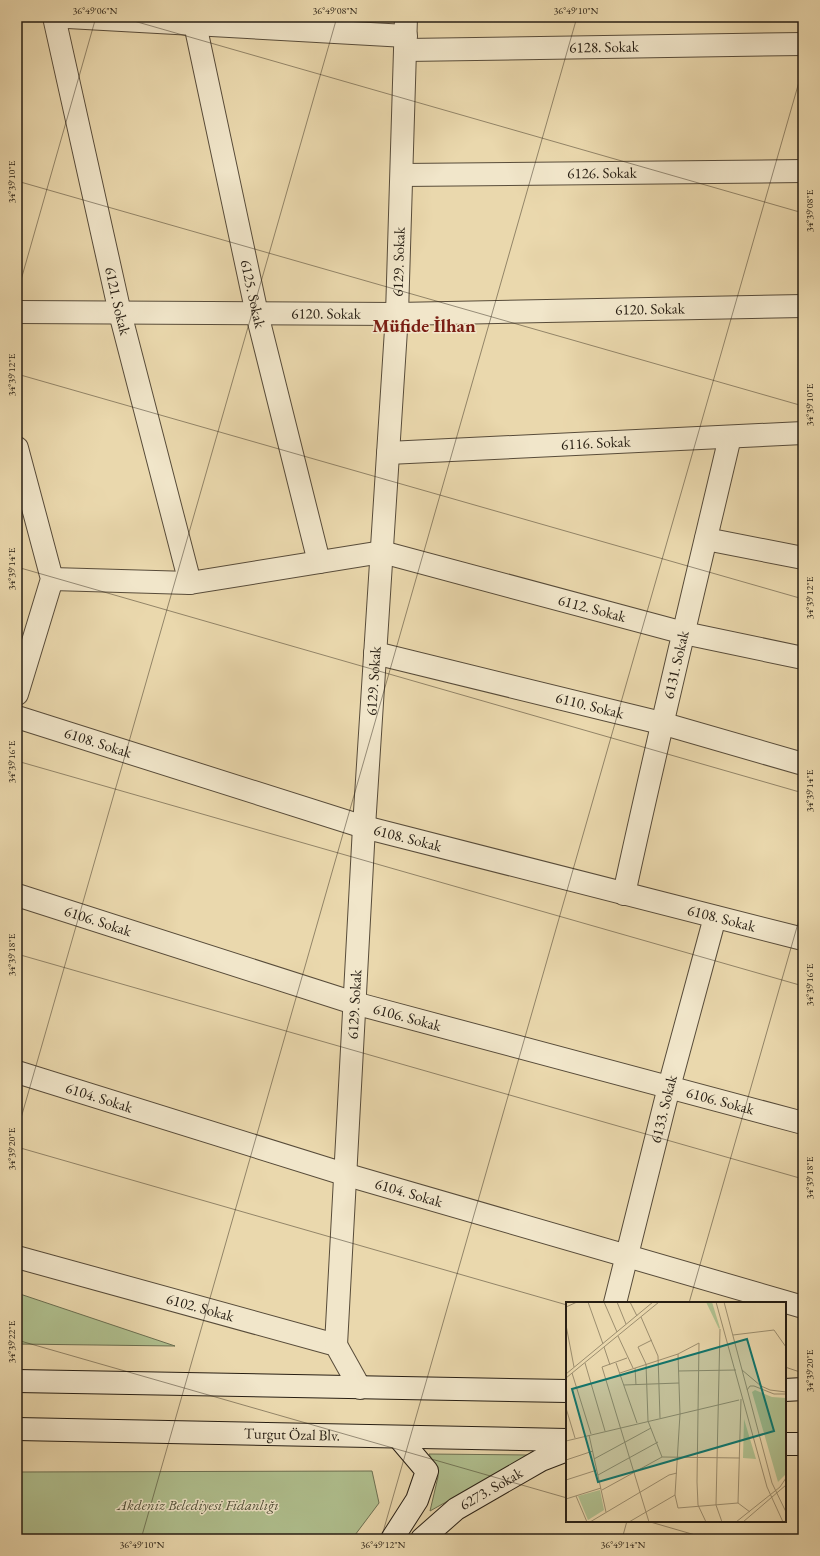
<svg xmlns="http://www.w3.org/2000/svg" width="820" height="1556" font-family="'EB Garamond',serif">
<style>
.green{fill:#b0c08f;stroke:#6c6f51}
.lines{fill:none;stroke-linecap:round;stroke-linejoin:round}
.street-casing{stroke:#584c3a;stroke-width:24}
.secondary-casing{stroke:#271e13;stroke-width:24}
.street{stroke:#f1e6ca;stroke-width:22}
.secondary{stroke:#f1e6ca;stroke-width:22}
.ticks{fill:none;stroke:#271e13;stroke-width:1;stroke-opacity:0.45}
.labels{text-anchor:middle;stroke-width:3;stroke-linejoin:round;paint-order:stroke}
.street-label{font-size:15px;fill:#271e13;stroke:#f1e6ca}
.park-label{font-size:15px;font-style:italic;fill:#504f38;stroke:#f1e6ca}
.district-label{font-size:19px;font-weight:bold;fill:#7a1f14;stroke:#f1e6ca}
.inset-road{fill:none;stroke:#9c8e6f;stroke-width:1}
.view{fill:#0f766e;fill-opacity:0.15;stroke:#0f766e;stroke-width:2}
.inset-edge{fill:none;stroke:#271e13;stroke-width:2}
.neatline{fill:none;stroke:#271e13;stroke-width:1.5}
.ticks-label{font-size:10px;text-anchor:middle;fill:#271e13}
</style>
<rect width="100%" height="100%" fill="#ead8ad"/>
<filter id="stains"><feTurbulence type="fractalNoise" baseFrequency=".005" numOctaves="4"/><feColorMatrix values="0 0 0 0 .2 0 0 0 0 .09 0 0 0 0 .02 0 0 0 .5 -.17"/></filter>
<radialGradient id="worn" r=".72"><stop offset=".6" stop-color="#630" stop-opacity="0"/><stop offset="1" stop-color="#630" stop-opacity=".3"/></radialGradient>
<!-- green -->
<g class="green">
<path d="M17 1293 175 1346 17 1344Z"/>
<path d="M429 1454 530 1455 430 1511 438 1477 437 1469Z"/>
<path d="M372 1471 379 1503 352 1539H17V1472Z"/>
</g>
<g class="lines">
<defs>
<g id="street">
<path id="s1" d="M54 17 120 313 190 583"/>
<path d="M68 17 406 36"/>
<path id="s2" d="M195 24 257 314 319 562"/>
<path id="s3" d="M406 50 803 44"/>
<path id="s4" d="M402 175 803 171"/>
<path id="s5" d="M17 312 397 314 803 306"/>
<path d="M17 448 52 579 17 694"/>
<path id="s6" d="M388 453 803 433"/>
<path d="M706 539 803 558"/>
<path id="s7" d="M52 579 190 583 382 552 684 633 803 658"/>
<path id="s8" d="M375 653 661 723 803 764"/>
<path id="s9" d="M17 717 364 827 803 939"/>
<path id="s10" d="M624 894C657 741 694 589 730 437"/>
<path id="s11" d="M17 895 354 1003 803 1123"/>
<path id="s12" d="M17 1072 344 1174 803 1307"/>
<path id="s13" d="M17 1257 336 1345 360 1388"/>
<path id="s14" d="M615 1303 669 1087 715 917"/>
<path id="s15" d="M336 1345 364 827 397 314 406 17"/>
</g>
<g id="secondary">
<path d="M17 1381 567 1391"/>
<path d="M785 1390 803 1389"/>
<path id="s16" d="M17 1429C200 1431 384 1438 567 1440"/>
<path d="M785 1444H803"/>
<path d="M392 1539 417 1500 427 1471 399 1438"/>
<path id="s17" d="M422 1539 456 1509 541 1460 567 1450"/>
</g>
</defs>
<!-- street casing -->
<use href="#street" class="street-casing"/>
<!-- secondary casing -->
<use href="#secondary" class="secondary-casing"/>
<!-- street -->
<use href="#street" class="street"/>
<!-- secondary -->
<use href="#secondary" class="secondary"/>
</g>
<!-- ticks -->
<path class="ticks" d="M120 17 803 213M794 17 803 20M17 181 803 406M17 294 96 17M17 374 803 599M17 567 803 793M17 761 803 986M17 954 803 1179M17 1132 337 17M17 1147 567 1305M689 1303 803 906M17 1340 567 1498M785 1367 803 1373M647 1521 709 1539M17 1534 35 1539M141 1539 577 17M381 1539 803 68M622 1539 627 1521"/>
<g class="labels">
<!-- street labels -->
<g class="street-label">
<text dy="5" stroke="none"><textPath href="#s3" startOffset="198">6128. Sokak</textPath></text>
<text dy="5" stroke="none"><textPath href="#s4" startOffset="200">6126. Sokak</textPath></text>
<text dy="5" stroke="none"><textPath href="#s15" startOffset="1085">6129. Sokak</textPath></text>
<text dy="5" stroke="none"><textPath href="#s2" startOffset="276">6125. Sokak</textPath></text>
<text dy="5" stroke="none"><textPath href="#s1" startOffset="291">6121. Sokak</textPath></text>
<text dy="5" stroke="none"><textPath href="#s5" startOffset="633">6120. Sokak</textPath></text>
<text dy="5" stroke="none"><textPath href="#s5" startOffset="309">6120. Sokak</textPath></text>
<text dy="5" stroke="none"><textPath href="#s6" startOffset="208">6116. Sokak</textPath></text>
<text dy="5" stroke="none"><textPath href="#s7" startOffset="550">6112. Sokak</textPath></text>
<text dy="5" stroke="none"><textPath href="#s10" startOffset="235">6131. Sokak</textPath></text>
<text dy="5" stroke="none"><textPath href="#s15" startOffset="665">6129. Sokak</textPath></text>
<text dy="5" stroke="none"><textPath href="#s8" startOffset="221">6110. Sokak</textPath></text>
<text dy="5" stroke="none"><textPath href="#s9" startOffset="85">6108. Sokak</textPath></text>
<text dy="5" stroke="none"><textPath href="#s9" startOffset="409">6108. Sokak</textPath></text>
<text dy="5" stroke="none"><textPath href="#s9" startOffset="733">6108. Sokak</textPath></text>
<text dy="5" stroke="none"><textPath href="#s11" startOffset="85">6106. Sokak</textPath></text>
<text dy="5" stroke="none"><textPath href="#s15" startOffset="341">6129. Sokak</textPath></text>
<text dy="5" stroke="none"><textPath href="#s11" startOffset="409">6106. Sokak</textPath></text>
<text dy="5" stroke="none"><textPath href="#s12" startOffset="86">6104. Sokak</textPath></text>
<text dy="5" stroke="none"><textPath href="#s11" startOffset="733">6106. Sokak</textPath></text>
<text dy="5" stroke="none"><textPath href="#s14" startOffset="200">6133. Sokak</textPath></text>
<text dy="5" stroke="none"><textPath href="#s12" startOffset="410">6104. Sokak</textPath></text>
<text dy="5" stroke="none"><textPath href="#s13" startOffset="190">6102. Sokak</textPath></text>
<text dy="5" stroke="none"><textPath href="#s16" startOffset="275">Turgut Özal Blv.</textPath></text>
<text dy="5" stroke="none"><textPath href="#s17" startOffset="86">6273. Sokak</textPath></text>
</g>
<!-- park labels -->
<g class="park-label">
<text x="198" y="1510">Akdeniz Belediyesi Fidanlığı</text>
</g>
<!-- district labels -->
<g class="district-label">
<text x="424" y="332">Müfide İlhan</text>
</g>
</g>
<!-- overview -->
<g transform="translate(566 1302)">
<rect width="220" height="220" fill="#ead8ad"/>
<path d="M140 0H146L154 26 153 27ZM189 88 206 95 220 96V172L212 180 186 90ZM178 117 190 157 177 156ZM34 188 38 208 22 218 12 194Z" fill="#b0c08f"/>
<path class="inset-road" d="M22 0 37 42M38 0 51 30M51 0 60 22M64 0 71 14M150 0 201 185 217 220M158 0 206 181 220 210M0 5 11 0M75 15 92 54 94 116M0 23 8 65M154 27 150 203 156 220M167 33 208 28 220 45M52 34 67 66M86 38 72 45 80 62 82 119 96 155M38 45 44 63M112 52 114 112 109 193 112 206 172 201M61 56 36 65 83 220M19 61 39 129M50 61 71 121M69 66 70 83M176 68 195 84 204 88 220 90M112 69 170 68M6 71 25 132M54 71 112 52 133 41 131 180 132 203 140 220M0 72 87 0M0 76 93 0M58 83 113 81M181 88 184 84H188L208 92H220M0 106 9 136M23 133 40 210M0 139 173 98M28 157 85 126M0 158 27 149M32 173 92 140M0 178 31 168M36 188 96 155 174 156M10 194 21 220M0 197 35 186M172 201 175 97M172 201 184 210M24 220 103 173 111 171M63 220 109 193M170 220 214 185 220 176M177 220 220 183"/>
<path class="view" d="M181 37 208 129 32 180 6 87Z"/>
<rect width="220" height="220" class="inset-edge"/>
</g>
<!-- margin -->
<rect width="820" height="1556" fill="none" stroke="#ead8ad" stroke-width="44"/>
<rect x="22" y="22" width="776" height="1512" class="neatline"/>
<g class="ticks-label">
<text x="95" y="14">36°49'06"N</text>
<text x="335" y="14">36°49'08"N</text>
<text x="576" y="14">36°49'10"N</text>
<text transform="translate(11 182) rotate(-90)" y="4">34°39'10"E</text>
<text transform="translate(809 211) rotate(-90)" y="4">34°39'08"E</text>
<text transform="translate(11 375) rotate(-90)" y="4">34°39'12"E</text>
<text transform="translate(809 405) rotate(-90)" y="4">34°39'10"E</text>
<text transform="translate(11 569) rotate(-90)" y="4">34°39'14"E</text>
<text transform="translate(809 598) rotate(-90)" y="4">34°39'12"E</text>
<text transform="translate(11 762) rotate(-90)" y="4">34°39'16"E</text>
<text transform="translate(809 791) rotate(-90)" y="4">34°39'14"E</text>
<text transform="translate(11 955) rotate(-90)" y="4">34°39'18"E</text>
<text transform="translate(809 985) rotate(-90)" y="4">34°39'16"E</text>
<text transform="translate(11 1149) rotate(-90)" y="4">34°39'20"E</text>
<text transform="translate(809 1178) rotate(-90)" y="4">34°39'18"E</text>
<text transform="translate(11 1342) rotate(-90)" y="4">34°39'22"E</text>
<text transform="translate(809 1371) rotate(-90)" y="4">34°39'20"E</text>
<text x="142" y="1548">36°49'10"N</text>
<text x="383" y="1548">36°49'12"N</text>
<text x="623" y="1548">36°49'14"N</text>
</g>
<rect width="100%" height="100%" filter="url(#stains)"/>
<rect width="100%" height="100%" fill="url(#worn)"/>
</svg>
